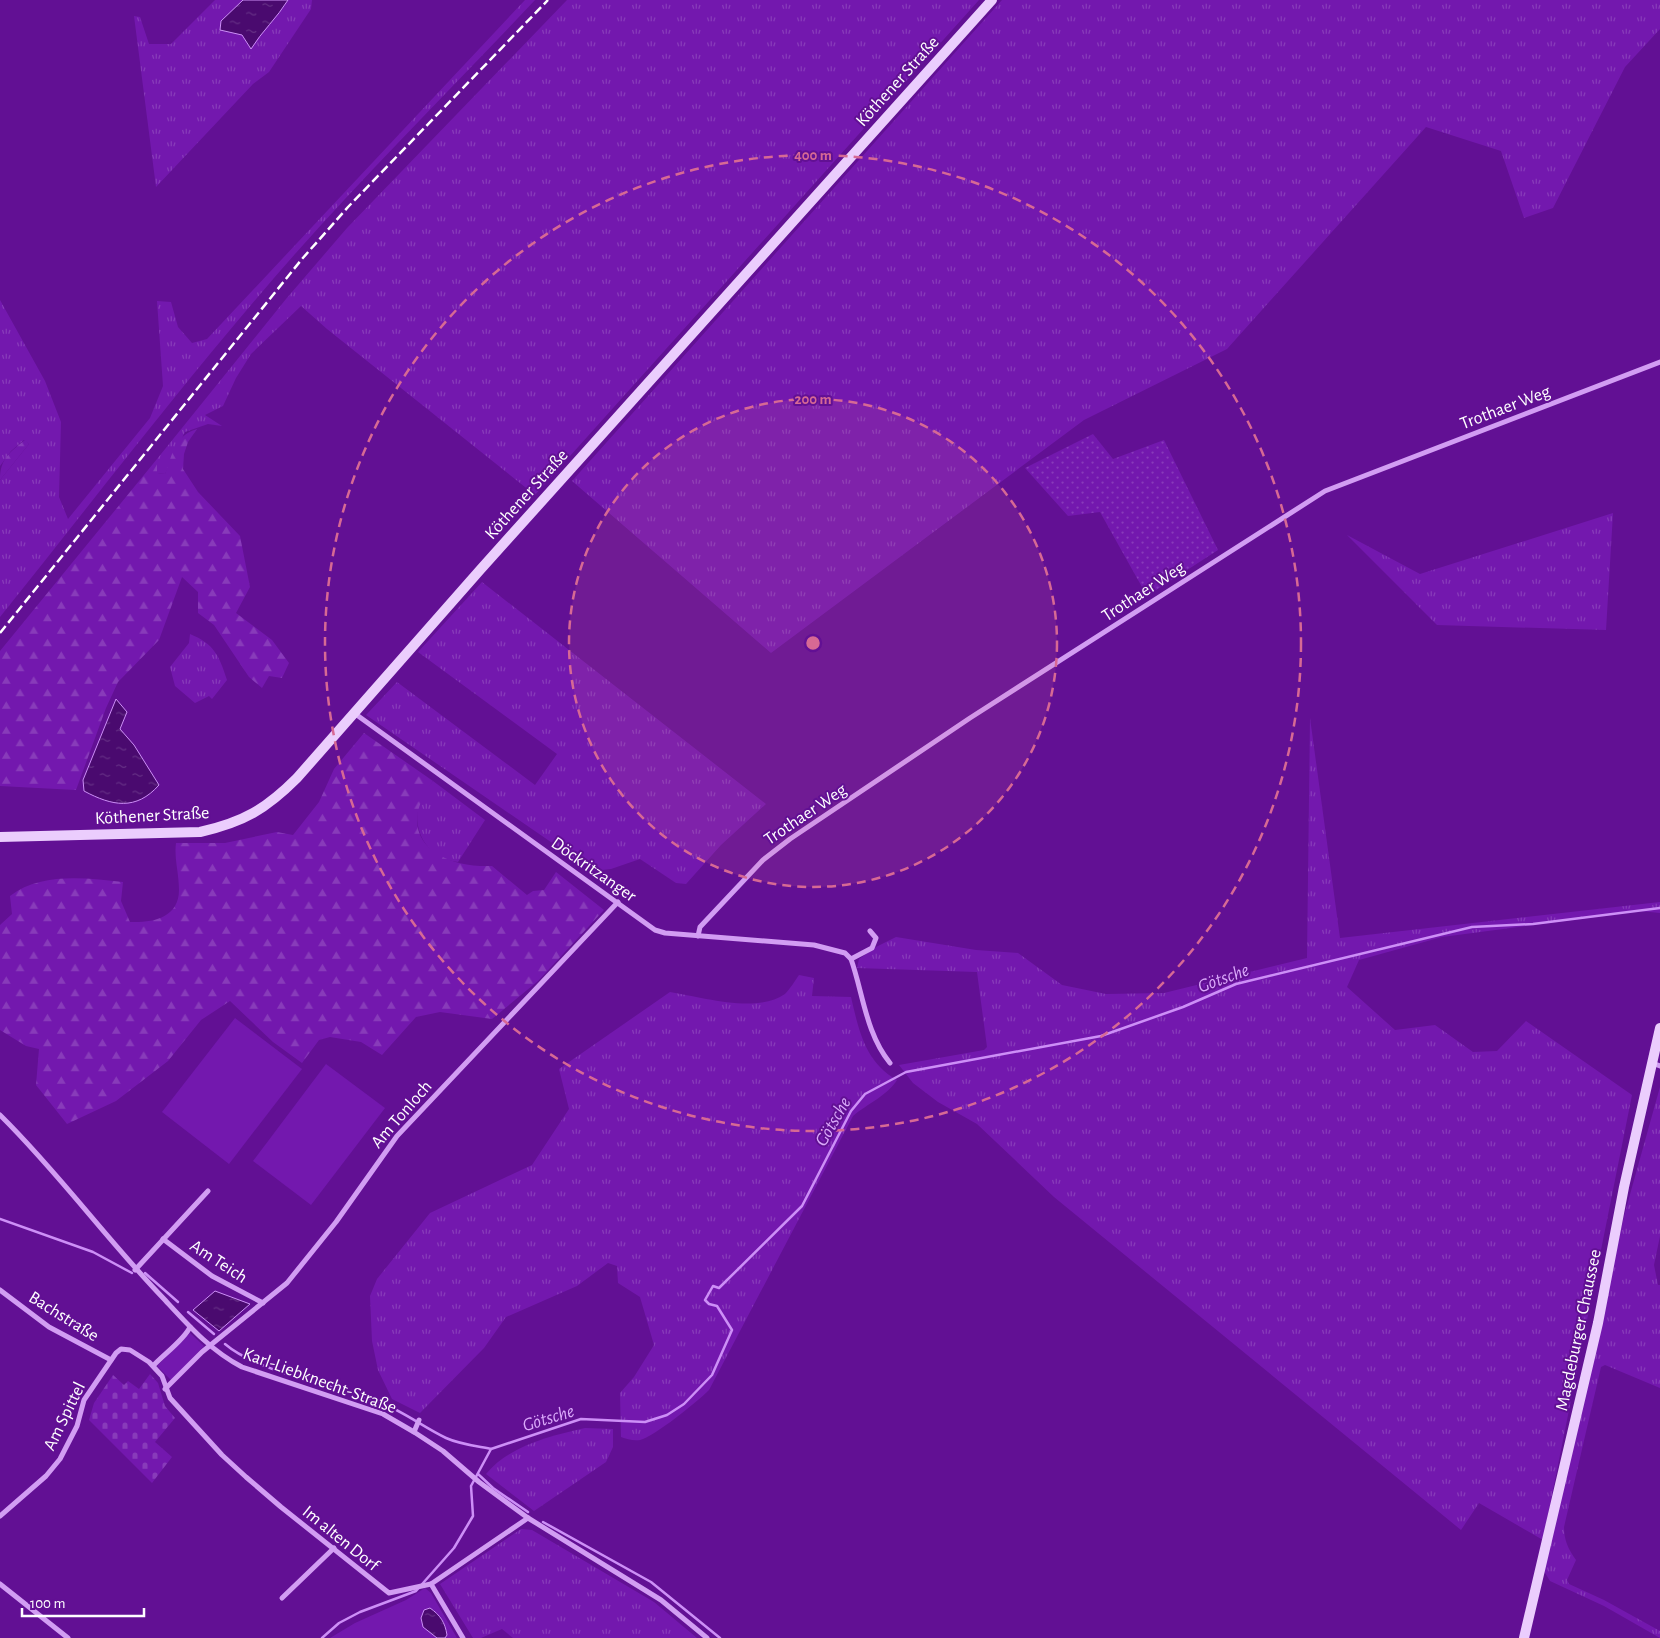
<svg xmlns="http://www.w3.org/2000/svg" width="1660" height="1638" font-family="'Alegreya Sans',sans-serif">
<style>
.grass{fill:url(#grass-tufts)}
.forest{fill:url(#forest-firs)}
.cemetery{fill:url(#cemetery-stones)}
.park{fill:#7318ae}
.garden{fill:url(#garden-dots)}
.water{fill:url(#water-ripples);stroke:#cd8ff7}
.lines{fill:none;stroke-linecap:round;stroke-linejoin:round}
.stream{stroke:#cd8ff7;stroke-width:2.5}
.minor{stroke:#d29df3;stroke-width:5}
.secondary{stroke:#ebcdfd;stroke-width:10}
.rail{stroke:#fff;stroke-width:2.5;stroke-dasharray:9 4;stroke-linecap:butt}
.ring{fill:none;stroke:#d76994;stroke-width:2.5;stroke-dasharray:9 6}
.labels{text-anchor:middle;stroke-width:4;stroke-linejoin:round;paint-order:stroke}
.street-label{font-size:18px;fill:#fff;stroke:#621094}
.water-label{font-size:19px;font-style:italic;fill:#daa9fa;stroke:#621094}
.centre{fill:#d76994;stroke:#621094;stroke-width:2.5}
.ring-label{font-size:15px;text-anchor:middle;font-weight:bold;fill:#d76994;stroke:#621094;stroke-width:4;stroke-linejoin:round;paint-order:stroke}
</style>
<defs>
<pattern id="grass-tufts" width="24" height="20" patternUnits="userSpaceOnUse" patternTransform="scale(1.25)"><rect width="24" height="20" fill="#7318ae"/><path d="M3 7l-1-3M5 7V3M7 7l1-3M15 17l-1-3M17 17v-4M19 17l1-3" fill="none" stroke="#883bba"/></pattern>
<pattern id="forest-firs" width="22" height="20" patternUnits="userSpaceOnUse" patternTransform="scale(1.25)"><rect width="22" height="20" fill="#7318ae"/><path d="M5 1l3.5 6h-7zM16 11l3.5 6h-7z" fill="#883bba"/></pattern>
<pattern id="cemetery-stones" width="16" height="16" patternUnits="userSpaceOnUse" patternTransform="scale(1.25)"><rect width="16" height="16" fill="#7318ae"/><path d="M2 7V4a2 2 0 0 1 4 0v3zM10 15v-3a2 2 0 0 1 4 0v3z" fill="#883bba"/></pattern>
<pattern id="garden-dots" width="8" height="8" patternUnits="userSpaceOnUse" patternTransform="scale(1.25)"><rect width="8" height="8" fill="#7318ae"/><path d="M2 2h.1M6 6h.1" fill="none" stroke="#883bba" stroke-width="1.8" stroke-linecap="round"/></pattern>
<pattern id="water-ripples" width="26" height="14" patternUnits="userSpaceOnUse" patternTransform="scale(1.25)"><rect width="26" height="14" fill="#4a0a6f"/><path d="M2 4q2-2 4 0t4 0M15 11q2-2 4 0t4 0" fill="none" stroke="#652f85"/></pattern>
</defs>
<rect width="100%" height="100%" fill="#621094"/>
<!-- grass -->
<g class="grass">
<path d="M215 0H312L311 9 269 72 253 84 156 187 134 16 140 17 149 44H171Z"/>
<path d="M525 0H535C455 85 372 167 295 254 192 371 97 496 0 617V480L29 444 24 440 11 451 0 466V300L45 381 61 422 59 497 68 519 150 418 163 386 157 301 171 302 178 327 192 343 207 339Z"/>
<path d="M567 0H979L535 495 327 329 301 306 251 354 236 378 223 406 205 415 222 426 208 424 185 432 165 474 157 473V459L286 299 347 228Z"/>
<path d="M1002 0H1660V29L1625 67 1553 208 1524 218 1501 151 1426 127 1227 349 1084 420 771 653 572 481Z"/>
<path d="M1613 513 1606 630 1437 625 1347 535 1420 574Z"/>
<path d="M482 582 766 804 721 845 686 884 676 883 640 859 611 869 593 871 366 715 397 682 535 785 557 754 418 652Z"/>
<path d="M190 634C214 644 219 655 227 680L212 699 209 696 195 703 175 686 170 667 189 643Z"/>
<path d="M1310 718 1340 938 1660 902V913L1640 911 1442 937 1359 960 1347 987 1395 1030 1435 1025 1473 1052 1497 1051 1526 1021 1632 1095 1543 1540 1479 1503 1461 1530 1054 1197 977 1124 938 1102 913 1083 899 1065 984 1050 987 1047 977 972 857 968 859 959 876 947 896 937 976 950 1018 953 1062 985 1106 994 1164 993 1307 958Z"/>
<path d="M433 781 485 820 458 862C426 859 409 827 421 797 423 792 429 786 433 781Z"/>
<path d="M799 975 814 978 812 996 851 997C859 1031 865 1062 897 1080 888 1095 867 1104 853 1116L709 1390C697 1402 655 1436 640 1440 633 1441 627 1439 621 1437L620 1393 634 1377 654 1345 640 1297 618 1283 617 1266 608 1263 577 1286 506 1317 484 1348 420 1413 392 1399 378 1370 372 1341 370 1296 377 1279 430 1213 532 1165 569 1109 559 1069 670 992C701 997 757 1014 785 994 790 989 795 981 799 975Z"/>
<path d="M1660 1087V1236L1654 1265 1658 1285H1660V1388L1605 1365 1601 1367 1564 1527C1564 1540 1568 1549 1576 1560L1567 1580 1569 1584 1604 1600 1660 1631V1638L1604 1606 1550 1581 1544 1571 1624 1216Z"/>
<path d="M585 1428 613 1429V1447L606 1462 534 1511 486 1474C509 1446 550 1436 585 1428Z"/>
<path d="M521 1529 532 1530 654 1602 697 1638H513L502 1629 481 1638H473L440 1584Z"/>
</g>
<!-- forest -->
<g class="forest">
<path d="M197 429 188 442 184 454 183 469 198 492 240 536 250 587 236 613 272 640 289 663 282 678 269 676 262 688 249 677 214 625 198 613V592L182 577 159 640 118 682 106 708 76 790 0 786V651L157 459V473L165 474C173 454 174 436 197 429Z"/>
<path d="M25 440 29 444 0 480C0 459 9 453 25 440Z"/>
<path d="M364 733 433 781C392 836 437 868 492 866L527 895 533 891 544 890 556 872 604 910 538 981 492 1019 440 1012 416 1017 382 1055 361 1042 330 1037 319 1040 302 1063 273 1042 230 1001 201 1020 168 1061 116 1101 67 1124 36 1085 39 1049 26 1046 0 1030V925L12 914 10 896C41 872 86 878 123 882L121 901 130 922C152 923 179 918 179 890 179 873 174 859 176 843H225L277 832 293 835 319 802 334 769Z"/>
</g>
<!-- cemetery -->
<path class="cemetery" d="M150 1374 158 1383 165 1406 175 1418 155 1442 172 1457 152 1483 89 1420 94 1403 113 1375 124 1385 128 1381 139 1389Z"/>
<!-- park -->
<g class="park">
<path d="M235 1018 302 1069 229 1164 162 1112Z"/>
<path d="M326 1064 385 1108 311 1205 253 1161Z"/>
<path d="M190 1333 204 1346 171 1380 157 1366Z"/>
<path d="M425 1588 431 1593 457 1638H330L355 1623 406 1600Z"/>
</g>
<!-- garden -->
<path class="garden" d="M1093 434 1113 459 1164 440 1218 550 1147 596 1100 512 1068 516 1025 468Z"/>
<!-- water -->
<g class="water">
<path d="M243 0H288C277 18 262 31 251 49L242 35 220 30 221 21Z"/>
<path d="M116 699 127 712 120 729 134 745 159 785C136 811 112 806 84 791L83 780Z"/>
<path d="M215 1291 250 1304 219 1331 193 1310Z"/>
<path d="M430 1608C440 1615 445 1622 447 1635L445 1638H437L423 1627 421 1618 424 1610Z"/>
</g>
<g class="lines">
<!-- stream -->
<g class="stream">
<path d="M0 1219 93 1252 132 1273"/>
<path d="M145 1273 178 1302"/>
<path d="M188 1312 214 1334"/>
<path d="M225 1344C259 1373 335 1385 379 1402 403 1411 423 1427 446 1438 459 1444 476 1446 491 1449"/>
<path d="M478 1474 493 1488 528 1512"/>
<path d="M543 1522 651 1582 720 1638"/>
<path d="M322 1638 339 1623 360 1612 416 1591 454 1548 473 1516 471 1486 491 1449 581 1419 645 1422 667 1415 684 1404 712 1375 732 1330 717 1306 709 1304 705 1300 713 1286 719 1288 802 1206 851 1111 865 1094 906 1072 1101 1036 1183 1007 1236 984 1472 927 1533 924 1660 908"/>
</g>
<!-- minor -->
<g class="minor">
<path d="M354 713 655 930 665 933 814 945 845 953 851 959 872 948 876 938 870 931"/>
<path d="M698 936 700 927 763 860 790 839 970 718 1325 491 1660 362"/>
<path d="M851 959C863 993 866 1034 890 1063"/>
<path d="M1652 1063 1660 1066"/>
<path d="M0 1115C59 1173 107 1240 165 1300 189 1326 211 1351 242 1367L383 1414 414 1432 443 1451 479 1482 528 1518 661 1600 707 1638"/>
<path d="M163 1239 212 1276 263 1303"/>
<path d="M135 1270 208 1191"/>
<path d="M0 1290 49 1327 111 1360"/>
<path d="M153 1366C163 1355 185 1339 190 1327"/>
<path d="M165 1389 202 1352 287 1283 336 1222 397 1136 618 902"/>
<path d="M414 1432 419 1420"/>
<path d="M0 1516 46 1476 60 1459 77 1426 84 1400 116 1353 121 1349 130 1350 149 1362 162 1376 170 1398 222 1455 246 1477 281 1507 389 1593 431 1584 528 1518"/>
<path d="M0 1584 68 1638"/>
<path d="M431 1584 463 1638"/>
<path d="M282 1598 334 1548"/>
</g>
<!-- secondary -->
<g class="secondary">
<path d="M0 837 200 832C244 822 266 809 297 778L480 570 992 0"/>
<path d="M1524 1638 1598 1323 1624 1187 1660 1028"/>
</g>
<!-- rail -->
<path class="rail" d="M0 633 302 259 348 207 548 0"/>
</g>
<!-- distance rings -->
<circle cx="813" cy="643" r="244" fill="#d76994" fill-opacity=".12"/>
<g class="ring">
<circle cx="813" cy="643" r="244"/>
<circle cx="813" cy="643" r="488"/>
</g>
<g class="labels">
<!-- street labels -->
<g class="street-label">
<text transform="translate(897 81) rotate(-48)" y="6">Köthener Straße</text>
<text transform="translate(1505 407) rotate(-21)" y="6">Trothaer Weg</text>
<text transform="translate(526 494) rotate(-48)" y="6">Köthener Straße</text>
<text transform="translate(1143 591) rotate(-33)" y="6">Trothaer Weg</text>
<text transform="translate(805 814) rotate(-34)" y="6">Trothaer Weg</text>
<text transform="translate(152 815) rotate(-3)" y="6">Köthener Straße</text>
<text transform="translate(594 869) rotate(35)" y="6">Döckritzanger</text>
<text transform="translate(401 1114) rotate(-49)" y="6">Am Tonloch</text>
<text transform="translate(219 1261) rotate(33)" y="6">Am Teich</text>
<text transform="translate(64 1316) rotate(32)" y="6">Bachstraße</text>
<text transform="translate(1578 1330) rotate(-78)" y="6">Magdeburger Chaussee</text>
<text transform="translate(320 1380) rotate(20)" y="6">Karl-Liebknecht-Straße</text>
<text transform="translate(64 1416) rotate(-64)" y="6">Am Spittel</text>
<text transform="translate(341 1538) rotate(39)" y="6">Im alten Dorf</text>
</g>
<!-- water labels -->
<g class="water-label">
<text transform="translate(1223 977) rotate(-20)" y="7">Götsche</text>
<text transform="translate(832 1121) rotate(-60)" y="7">Götsche</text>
<text transform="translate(548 1417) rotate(-17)" y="7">Götsche</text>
</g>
</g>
<circle cx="813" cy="643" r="8" class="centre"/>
<g class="ring-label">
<text x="813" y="160">400 m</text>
<text x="813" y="404">200 m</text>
</g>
<!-- scale -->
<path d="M22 1608v8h122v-8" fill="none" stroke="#ffffff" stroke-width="2.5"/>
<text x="30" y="1608" font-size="15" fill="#ffffff" stroke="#621094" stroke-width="4" paint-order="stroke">100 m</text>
</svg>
